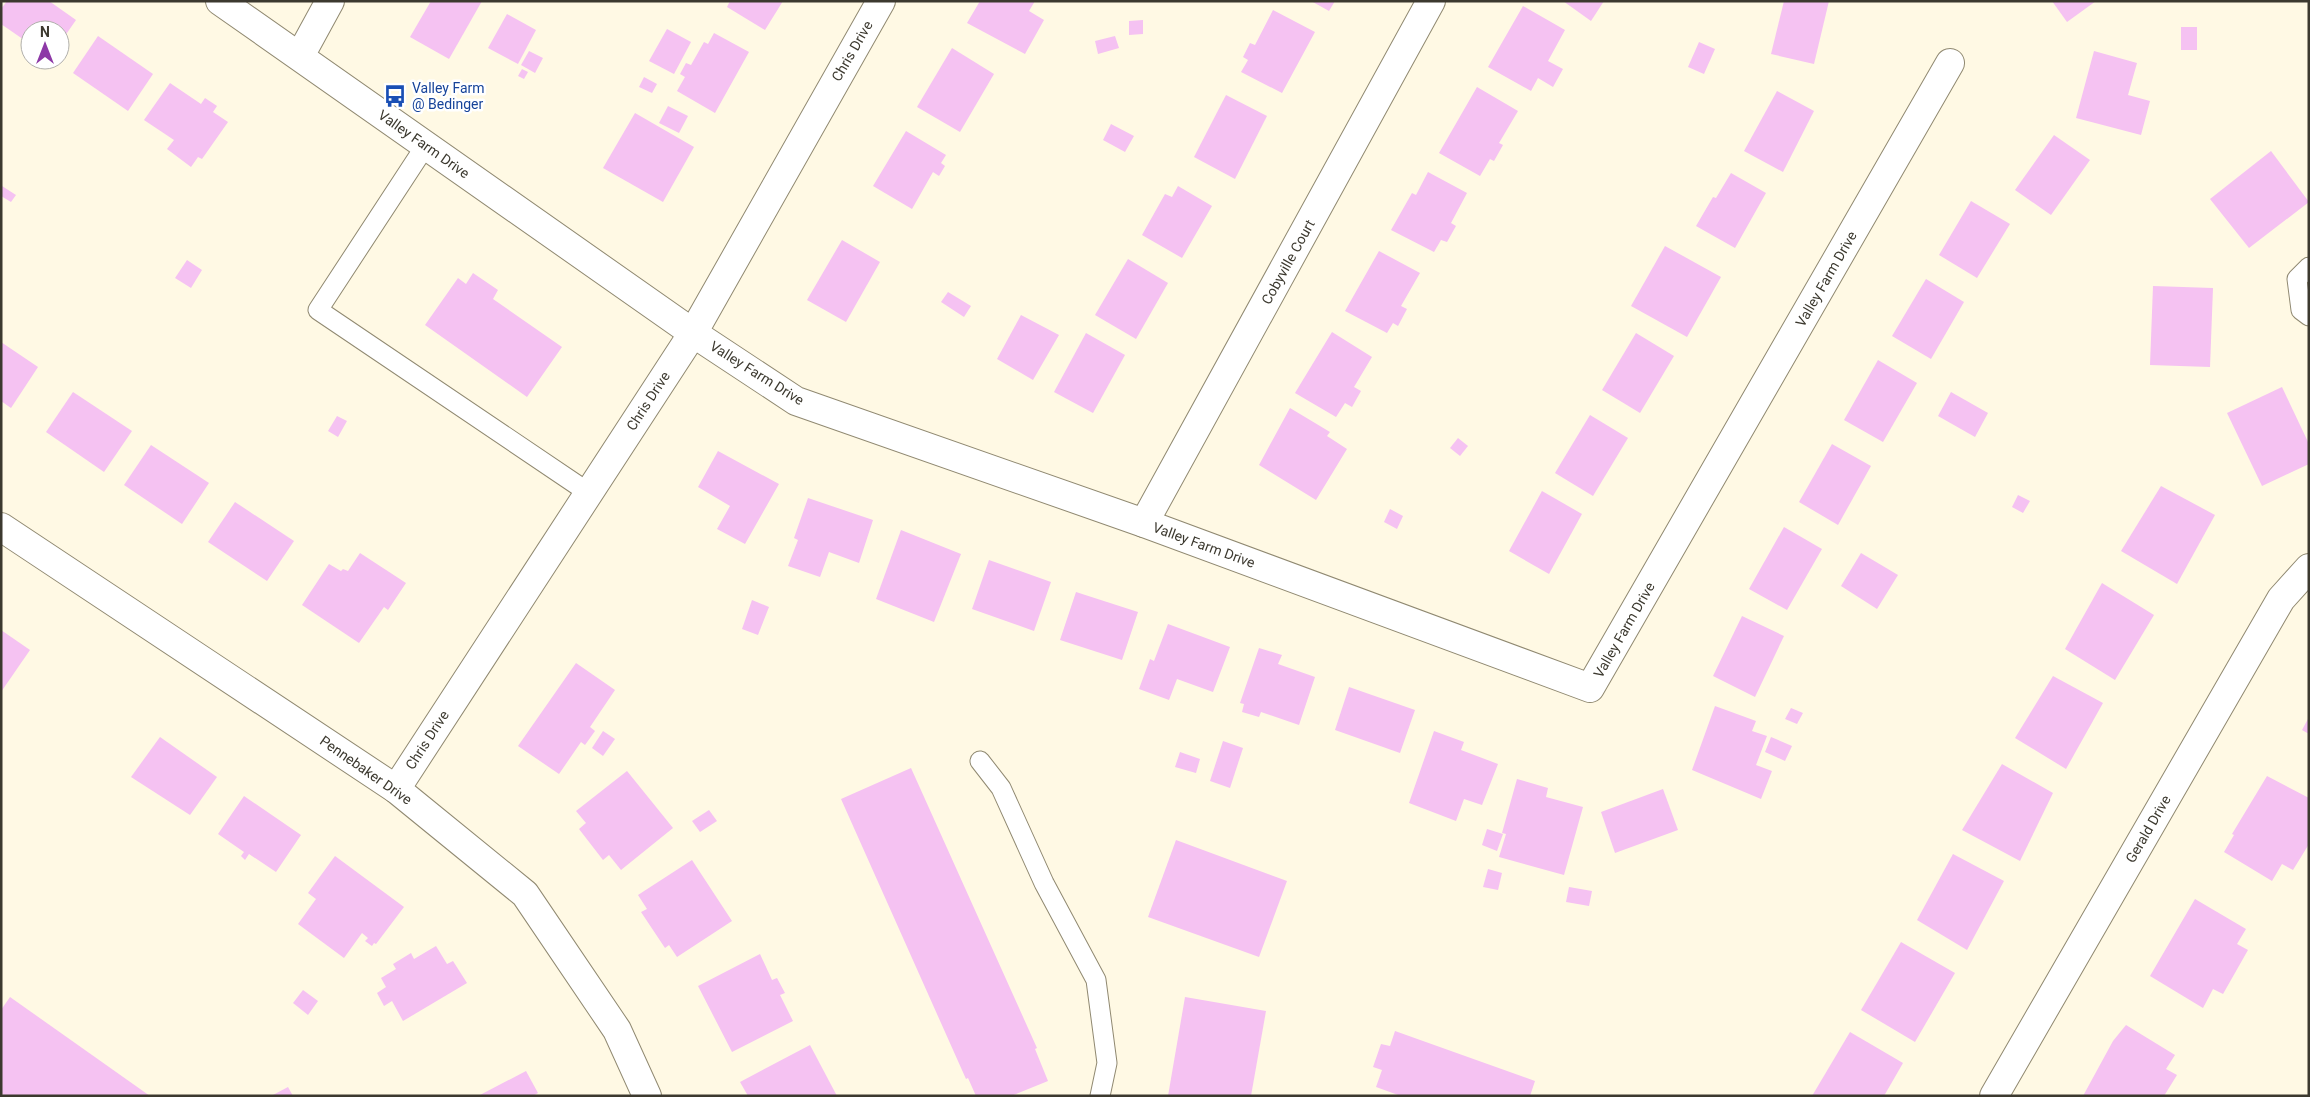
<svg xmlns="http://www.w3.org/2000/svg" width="2310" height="1097" font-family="Roboto,sans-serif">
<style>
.building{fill:#f5c2f2}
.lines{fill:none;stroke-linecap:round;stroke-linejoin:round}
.lane-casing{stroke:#908971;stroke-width:21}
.street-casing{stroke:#908971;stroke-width:30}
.lane{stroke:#fff;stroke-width:19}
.street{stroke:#fff;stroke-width:28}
.labels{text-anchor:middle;stroke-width:5;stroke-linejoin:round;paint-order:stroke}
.street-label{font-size:14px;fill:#3c392f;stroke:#fff}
.transit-label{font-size:14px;fill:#164399;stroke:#fff;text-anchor:start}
</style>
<rect width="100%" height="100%" fill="#fff9e4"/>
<!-- building -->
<g class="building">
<path d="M7 1H49L76 20 60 43V30H30V44L1 24V9Z"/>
<path d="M431 1H482L449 59 410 37Z"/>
<path d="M730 1H783L765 30 727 7Z"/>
<path d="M980 1H1035L1029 11 1044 20 1025 54 967 23Z"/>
<path d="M1311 1H1335L1329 11Z"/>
<path d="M1563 1H1604L1591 21Z"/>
<path d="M1784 1H1829L1814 64 1771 54Z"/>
<path d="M2052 1H2096L2067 22Z"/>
<path d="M1523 6 1565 30 1548 61 1563 69 1553 87 1538 78 1531 91 1488 67Z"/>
<path d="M1273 10 1315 32 1282 93 1241 72 1248 60 1243 57 1250 43 1255 45Z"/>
<path d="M507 14 536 30 518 64 488 48Z"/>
<path d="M1143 20V34L1129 35V21Z"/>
<rect x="2181" y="27" width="16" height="23"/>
<path d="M667 29 691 42 674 74 649 61Z"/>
<path d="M714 33 749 52 715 113 677 91 685 77 680 74 686 63 691 65 704 42 708 44Z"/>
<path d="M98 36 153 74 128 111 73 73Z"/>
<path d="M1115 36 1119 48 1098 54 1095 41Z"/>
<path d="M1699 42 1715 49 1704 74 1688 67Z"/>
<path d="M952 48 994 74 960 132 917 107Z"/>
<path d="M529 51 543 58 535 73 521 65Z"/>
<path d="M2094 51 2137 63 2128 95 2150 101 2141 135 2076 118Z"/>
<path d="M522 69 528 72 524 79 518 76Z"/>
<path d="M644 77 657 84 652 93 639 87Z"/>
<path d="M170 83 201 104 205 98 217 106 213 112 228 122 202 159 198 157 191 167 167 149 174 140 144 120Z"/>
<path d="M1477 87 1518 111 1499 143 1503 145 1494 161 1490 159 1480 176 1439 153Z"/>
<path d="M1777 91 1814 111 1783 172 1744 151Z"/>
<path d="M1226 95 1267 116 1235 179 1194 157Z"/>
<path d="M668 106 688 116 679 133 659 123Z"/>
<path d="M635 113 694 147 663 202 603 168Z"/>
<path d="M1111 124 1134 136 1125 152 1103 140Z"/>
<path d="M906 131 946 155 941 163 945 166 939 176 933 172 912 209 873 186Z"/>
<path d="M2054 135 2090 160 2051 215 2015 190Z"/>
<path d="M2271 151 2309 202 2249 248 2210 199Z"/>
<path d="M1428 172 1467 193 1451 223 1456 226 1447 242 1441 240 1434 252 1391 230 1412 193 1416 195Z"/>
<path d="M1731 173 1766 193 1735 248 1696 226 1713 197 1716 198Z"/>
<path d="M2 186 16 195 11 202 1 196Z"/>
<path d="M1178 186 1212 206 1182 258 1142 235 1165 194 1172 197Z"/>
<path d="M1971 201 2010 224 1977 278 1939 255Z"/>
<path d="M842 240 880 262 846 322 807 300Z"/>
<path d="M1665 246 1721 277 1687 337 1631 306Z"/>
<path d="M1379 251 1420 273 1401 306 1407 309 1398 326 1393 323 1387 333 1345 311Z"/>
<path d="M1128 259 1168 283 1136 339 1095 315Z"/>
<path d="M187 260 202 270 191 288 175 278Z"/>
<path d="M473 273 498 290 493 299 562 347 527 397 425 325 458 278 466 284Z"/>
<path d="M1926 279 1964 302 1931 359 1892 336Z"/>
<path d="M2153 286 2213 288 2210 367 2150 365Z"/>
<path d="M948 292 971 306 964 317 941 302Z"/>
<path d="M1021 315 1059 335 1033 380 997 359Z"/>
<path d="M1332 332 1372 357 1354 387 1361 391 1352 407 1345 403 1336 417 1295 393Z"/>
<path d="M1086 333 1125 355 1093 413 1054 392Z"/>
<path d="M1636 333 1674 356 1640 413 1602 390Z"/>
<path d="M1 342 38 367 11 408 1 401Z"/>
<path d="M1878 360 1917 383 1883 442 1844 420Z"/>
<path d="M2282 387 2309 444V464L2262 486 2227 413Z"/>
<path d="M73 392 132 431 104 472 46 432Z"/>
<path d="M1951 392 1988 413 1975 437 1938 416Z"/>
<path d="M1290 408 1330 432 1327 436 1347 449 1316 500 1259 465Z"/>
<path d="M1590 415 1628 438 1593 496 1555 473Z"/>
<path d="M337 416 347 421 338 437 328 431Z"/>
<path d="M1458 438 1468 446 1460 456 1450 448Z"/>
<path d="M1832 444 1871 466 1838 525 1799 502Z"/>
<path d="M151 445 209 483 182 524 124 485Z"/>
<path d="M718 451 779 484 745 544 717 529 730 506 698 487Z"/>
<path d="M2161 486 2215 515 2177 584 2121 551Z"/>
<path d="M1542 491 1582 514 1549 574 1509 551Z"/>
<path d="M2018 495 2030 501 2023 513 2012 507Z"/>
<path d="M808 498 873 520 859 563 829 552 820 577 788 566 798 540 794 538Z"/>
<path d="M235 502 294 541 267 581 208 542Z"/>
<path d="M1390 509 1403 516 1397 529 1384 522Z"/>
<path d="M1784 527 1822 549 1787 610 1749 589Z"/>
<path d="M901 530 961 554 934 622 876 599Z"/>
<path d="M360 553 406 583 388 610 384 607 359 643 302 605 329 564 341 571 343 569 348 571Z"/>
<path d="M1861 553 1898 575 1877 609 1841 586Z"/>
<path d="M989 560 1051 582 1034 631 972 609Z"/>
<path d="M2102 583 2154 615 2115 680 2065 649Z"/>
<path d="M1076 592 1138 612 1122 660 1060 640Z"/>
<path d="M752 600 769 607 758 635 742 629Z"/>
<path d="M1742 616 1784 636 1755 697 1713 676Z"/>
<path d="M1168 624 1230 647 1213 692 1177 679 1169 700 1139 689 1150 659 1154 661Z"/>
<path d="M1 630 30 650 1 692Z"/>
<path d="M1259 648 1282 655 1278 664 1315 677 1299 725 1261 712 1259 717 1242 712 1244 704 1240 703Z"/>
<path d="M576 663 615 690 590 727 595 731 585 745 581 742 559 774 518 746Z"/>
<path d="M2053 676 2103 703 2066 769 2015 738Z"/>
<path d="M1349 687 1415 710 1400 753 1335 730Z"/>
<path d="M1715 706 1756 721 1752 731 1767 736 1756 765 1772 771 1761 799 1692 770Z"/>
<path d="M1791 708 1803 713 1797 724 1785 719Z"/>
<path d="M2309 717V734L2302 730Z"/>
<path d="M603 731 615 739 603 756 592 748Z"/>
<path d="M1434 731 1464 742 1461 750 1498 764 1482 805 1464 799 1456 821 1409 803Z"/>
<path d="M160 737 217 777 190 815 131 777Z"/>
<path d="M1771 737 1792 746 1785 761 1765 752Z"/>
<path d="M1223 741 1243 748 1230 788 1210 781Z"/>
<path d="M1180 752 1200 759 1196 773 1175 767Z"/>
<path d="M2002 764 2053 793 2020 861 1962 830Z"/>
<path d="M911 768 1037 1048 1035 1049 1048 1081 1011 1096H976L968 1078 966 1079 841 799Z"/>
<path d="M627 771 673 828 621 870 609 855 603 860 579 829 586 823 576 811Z"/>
<path d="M2267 776 2309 798V844L2293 870 2282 864 2272 881 2224 852 2234 835 2232 834Z"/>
<path d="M1517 779 1548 788 1546 797 1583 807 1564 875 1499 857 1506 834 1502 833Z"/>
<path d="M1663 789 1678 830 1615 853 1601 812Z"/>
<path d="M244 796 301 835 276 872 249 854 245 860 241 856 244 852 218 834Z"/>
<path d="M709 810 717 821 700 832 692 821Z"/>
<path d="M1487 829 1503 834 1497 851 1482 845Z"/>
<path d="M1176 840 1287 881 1259 957 1148 917Z"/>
<path d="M1953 854 2004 881 1967 950 1917 920Z"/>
<path d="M335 856 404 907 376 944 374 943 372 946 365 941 368 938 362 933 344 958 298 924 316 899 308 893Z"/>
<path d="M692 860 732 921 677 957 669 945 665 948 641 912 647 909 638 895Z"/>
<path d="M1488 869 1502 873 1498 890 1483 887Z"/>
<path d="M1569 887 1592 891 1589 906 1566 902Z"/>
<path d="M2195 899 2246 929 2237 944 2248 950 2223 994 2213 989 2203 1008 2150 976Z"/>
<path d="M1901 942 1955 973 1915 1042 1861 1010Z"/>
<path d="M436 946 447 964 453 961 467 983 403 1021 392 1001 384 1006 377 993 386 987 381 978 396 969 393 964 411 953 414 959Z"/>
<path d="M760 954 772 980 777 978 785 993 780 995 793 1021 732 1052 698 986Z"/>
<path d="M303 990 318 1001 308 1015 293 1003Z"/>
<path d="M10 997 150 1096H5L1 1093V1010Z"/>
<path d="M1185 997 1266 1011 1251 1096H1168Z"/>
<path d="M2126 1025 2175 1055 2166 1069 2177 1075 2164 1096H2083L2113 1041Z"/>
<path d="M1395 1031 1535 1081 1530 1096H1401L1376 1087 1382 1070 1373 1067 1381 1044 1390 1046Z"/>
<path d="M1850 1032 1903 1063 1884 1096H1812Z"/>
<path d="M810 1045 837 1096H748L740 1082Z"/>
<path d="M526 1071 538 1093 533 1096H478Z"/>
<path d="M288 1087 293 1096H271Z"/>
</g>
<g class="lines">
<defs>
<g id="lane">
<path d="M426 145 318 310 589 493"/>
<path d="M2309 267 2297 279 2301 310 2309 316"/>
<path d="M980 761 1001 788 1044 883 1096 980 1107 1063 1100 1096"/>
</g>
<g id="street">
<path d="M220 1 693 333 796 401 1144 523 1590 688 1950 63"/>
<path d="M300 56 330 1"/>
<path d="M1144 523 1431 1"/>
<path d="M1 527 396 789 525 894 617 1030 647 1096"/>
<path d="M396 789 693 333 881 1"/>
<path d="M1994 1096 2281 599 2309 568"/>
</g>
</defs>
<!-- lane casing -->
<use href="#lane" class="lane-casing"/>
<!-- street casing -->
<use href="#street" class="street-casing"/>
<!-- lane -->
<use href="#lane" class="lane"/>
<!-- street -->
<use href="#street" class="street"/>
</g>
<!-- icons -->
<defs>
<symbol id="bus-bare" viewBox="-9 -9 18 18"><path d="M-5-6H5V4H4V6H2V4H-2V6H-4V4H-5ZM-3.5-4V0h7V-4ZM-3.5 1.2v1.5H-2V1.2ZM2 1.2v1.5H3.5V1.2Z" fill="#1a4fb4" stroke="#fff" stroke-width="2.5" paint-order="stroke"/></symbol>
</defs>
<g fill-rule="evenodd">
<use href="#bus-bare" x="379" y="80" width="32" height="32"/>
</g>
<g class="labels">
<!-- street labels -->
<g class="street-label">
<text transform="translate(852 51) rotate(-60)" y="5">Chris Drive</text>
<text transform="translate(424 144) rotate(35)" y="5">Valley Farm Drive</text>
<text transform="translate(1288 262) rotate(-61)" y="5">Cobyville Court</text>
<text transform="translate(1826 279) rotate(-60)" y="5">Valley Farm Drive</text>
<text transform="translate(757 373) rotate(32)" y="5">Valley Farm Drive</text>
<text transform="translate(648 401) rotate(-57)" y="5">Chris Drive</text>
<text transform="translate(1204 545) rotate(20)" y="5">Valley Farm Drive</text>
<text transform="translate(1624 630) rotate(-60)" y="5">Valley Farm Drive</text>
<text transform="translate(427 740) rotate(-57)" y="5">Chris Drive</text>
<text transform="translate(366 770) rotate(35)" y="5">Pennebaker Drive</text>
<text transform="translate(2148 829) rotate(-60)" y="5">Gerald Drive</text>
</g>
<!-- transit labels -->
<g class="transit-label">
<text x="412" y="93">Valley Farm<tspan x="412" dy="16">@ Bedinger</tspan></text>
</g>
</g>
<!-- border -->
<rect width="2310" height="1097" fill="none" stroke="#3c392f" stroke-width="5"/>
<!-- north arrow -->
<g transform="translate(45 45)"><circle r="24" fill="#ffffff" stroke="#b1b0ac"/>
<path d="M0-4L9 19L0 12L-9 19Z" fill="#8d39a7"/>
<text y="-8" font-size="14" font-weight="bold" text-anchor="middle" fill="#3c392f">N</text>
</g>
</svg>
